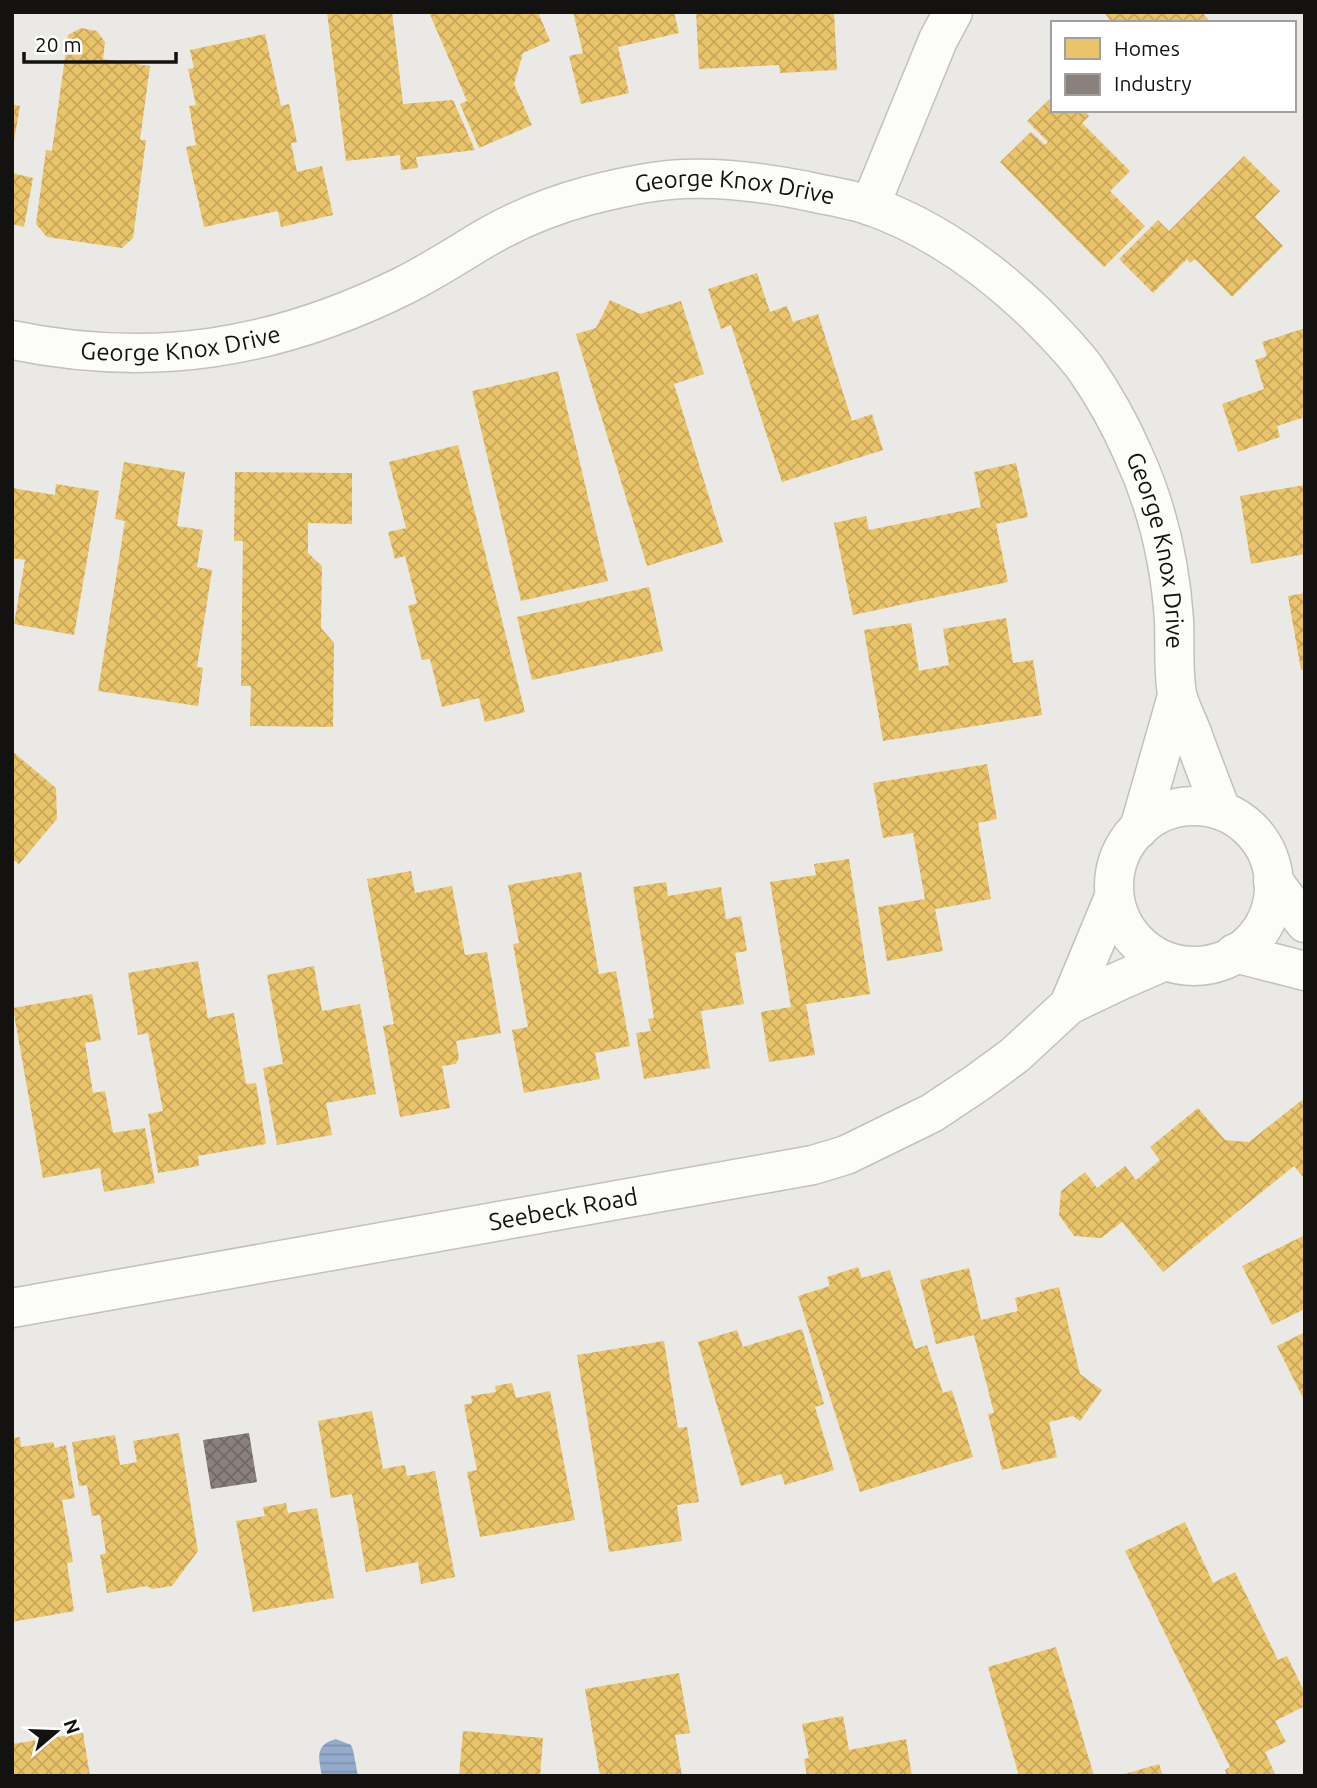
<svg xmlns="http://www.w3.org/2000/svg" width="1317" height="1788" font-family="Ubuntu,sans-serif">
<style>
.water{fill:url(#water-rules)}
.homes{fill:url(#homes-cross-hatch)}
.industry{fill:url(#industry-cross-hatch)}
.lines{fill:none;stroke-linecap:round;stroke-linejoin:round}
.street-casing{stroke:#c2c1be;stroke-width:41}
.street{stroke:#fcfcfb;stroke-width:38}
.labels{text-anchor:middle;stroke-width:7;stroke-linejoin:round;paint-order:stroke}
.street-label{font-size:24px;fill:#131211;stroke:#fff}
</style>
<defs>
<pattern id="water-rules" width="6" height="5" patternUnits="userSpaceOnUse" patternTransform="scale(1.75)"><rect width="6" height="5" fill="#94abcb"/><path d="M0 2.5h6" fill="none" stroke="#7f92ad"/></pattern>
<pattern id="homes-cross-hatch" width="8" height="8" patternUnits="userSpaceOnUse" patternTransform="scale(1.75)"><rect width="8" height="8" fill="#e9c46a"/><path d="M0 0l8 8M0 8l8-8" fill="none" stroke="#c7a75b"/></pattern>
<pattern id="industry-cross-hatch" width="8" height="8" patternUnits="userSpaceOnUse" patternTransform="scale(1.75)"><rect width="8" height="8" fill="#8a817c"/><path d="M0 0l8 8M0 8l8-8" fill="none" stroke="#706864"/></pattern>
</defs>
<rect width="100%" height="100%" fill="#ebe9e6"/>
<!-- water -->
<path class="water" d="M336 1739 351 1745 353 1750 358 1776H322C319 1758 314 1745 336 1739Z"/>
<!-- homes -->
<g class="homes">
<path d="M327 12H392L403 104 453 100 475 150 416 157 418 168 401 170 400 155 346 161Z"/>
<path d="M429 12H538L550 41 523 53 514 84 532 125 479 148 460 104 467 101Z"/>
<path d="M573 12H674L679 33 618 47 629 93 581 104 569 56 583 53Z"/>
<path d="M696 12H834L837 70 780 73 779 65 699 69Z"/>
<path d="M1104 12H1202L1211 23H1112Z"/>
<path d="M81 28 97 31 105 42 103 59 150 66 140 140H146L133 238 122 248 47 237 36 224 46 150 52 151 68 35Z"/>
<path d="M265 34 281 106 289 104 297 142 291 143 297 172 322 166 333 215 281 227 278 211 204 227 186 147 196 145 189 106 196 105 188 69 194 68 190 50Z"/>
<path d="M1053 96V110H1084L1089 116 1082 123 1130 171 1110 191 1145 226 1104 267 1000 162 1031 132 1045 145 1048 142 1027 121Z"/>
<path d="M12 104 20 106 14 141H12Z"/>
<path d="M1244 156 1280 191 1255 217 1283 246 1232 297 1195 259 1190 263 1187 259 1153 293 1119 259 1158 220 1169 231Z"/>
<path d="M12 173 33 178 24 227 12 224Z"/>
<path d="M757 273 770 312 787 306 793 322 818 314 852 421 872 414 883 450 782 482 731 325 721 329 708 289Z"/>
<path d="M610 300 640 314 681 301 704 374 674 384 723 542 647 566 576 334 596 328Z"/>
<path d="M1305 328V417L1277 426 1280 437 1238 452 1222 404 1264 389 1255 360 1267 356 1262 342Z"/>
<path d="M558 371 608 581 521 601 472 391Z"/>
<path d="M458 445 525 712 485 722 479 698 442 707 430 659 422 660 408 606 417 603 405 556 395 559 388 532 406 528 389 462Z"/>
<path d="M124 462 185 472 177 526 203 530 197 567 212 570 197 667 203 668 198 706 98 691 125 521 115 519Z"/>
<path d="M1016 463 1028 517 996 524 1008 582 853 615 834 523 866 516 869 530 981 507 974 472Z"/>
<path d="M235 472 352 473V524L308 523V553L322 566 321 628 334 643 333 727 250 726 251 686H241L243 541H234Z"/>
<path d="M56 484 99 491 74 635 14 624 25 560 12 558V488L55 495Z"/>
<path d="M1305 485V554L1251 564 1240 496Z"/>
<path d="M649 587 663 651 532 680 517 617Z"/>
<path d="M1305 593V669L1301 670 1288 596Z"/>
<path d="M1006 618 1013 663 1033 660 1042 715 883 741 864 630 911 623 919 671 949 665 943 629Z"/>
<path d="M12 751 56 788 57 819 19 864 12 859Z"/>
<path d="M987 764 997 819 978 823 991 899 935 909 943 951 887 961 878 907 925 899 913 833 883 838 873 783Z"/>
<path d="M849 859 870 994 806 1004 815 1055 769 1062 761 1012 791 1007 770 882 816 875 814 864Z"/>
<path d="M411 871 415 893 452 886 465 955 487 952 501 1033 456 1041 459 1057 456 1064 442 1066 450 1108 400 1117 383 1026 394 1024 367 879Z"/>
<path d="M581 872 599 974 616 971 630 1046 595 1053 600 1079 524 1093 512 1030 528 1027 513 944 519 943 508 885Z"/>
<path d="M666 882 668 896 721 887 726 919 741 916 747 951 735 953 744 1004 701 1011 710 1068 644 1079 636 1033 651 1031 648 1019 654 1018 633 887Z"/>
<path d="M198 961 208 1018 234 1013 246 1084 256 1083 266 1144 198 1156 199 1166 158 1173 148 1114 163 1111 148 1033 138 1035 128 973Z"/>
<path d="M314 966 322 1011 360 1004 376 1094 326 1103 332 1135 277 1145 263 1068 283 1064 267 975Z"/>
<path d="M92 994 101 1040 85 1043 93 1093 105 1091 113 1133 145 1128 155 1183 104 1192 100 1168 43 1178 13 1008Z"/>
<path d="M1302 1100 1305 1104V1179L1294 1166 1163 1272 1122 1222 1101 1238 1074 1236 1059 1215 1061 1191 1085 1172 1097 1188 1125 1166 1136 1180 1160 1160 1150 1147 1198 1108 1225 1140 1249 1142Z"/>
<path d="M1305 1235V1309L1272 1325 1242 1266Z"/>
<path d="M858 1267 862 1278 890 1270 915 1349 927 1345 943 1393 952 1390 973 1457 860 1492 798 1296 830 1286 827 1277Z"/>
<path d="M969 1268 981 1320 1018 1311 1015 1298 1059 1287 1080 1374 1102 1390 1080 1421 1073 1416 1049 1422 1057 1457 1002 1470 988 1414 994 1413 974 1335 936 1344 920 1280Z"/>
<path d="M802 1329 824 1404 815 1407 834 1470 785 1485 781 1474 741 1486 698 1342 737 1330 743 1347Z"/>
<path d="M1305 1332V1402L1277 1346Z"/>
<path d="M664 1341 678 1428 687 1427 699 1502 677 1505 682 1541 609 1552 577 1355Z"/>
<path d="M512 1383 516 1398 550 1391 575 1520 480 1537 467 1472 477 1470 464 1405 472 1403 471 1396 496 1392 495 1386Z"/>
<path d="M372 1411 383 1469 405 1465 407 1476 435 1471 455 1577 421 1584 418 1562 366 1572 352 1494 331 1498 318 1421Z"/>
<path d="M179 1433 198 1551 172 1586 152 1589 147 1586 107 1593 100 1555 106 1553 100 1515 92 1516 87 1485 79 1486 72 1442 115 1435 120 1465 137 1462 133 1441Z"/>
<path d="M20 1437 21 1447 53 1442 55 1448 66 1445 75 1498 62 1500 73 1562 67 1563 74 1611 12 1622V1438Z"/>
<path d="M286 1503 288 1513 317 1508 334 1598 253 1612 236 1521 265 1516 263 1507Z"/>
<path d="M1185 1522 1213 1583 1235 1572 1278 1660 1287 1656 1305 1693V1706L1275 1721 1286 1742 1265 1752 1276 1776H1227L1225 1770 1230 1767 1125 1551Z"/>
<path d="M1056 1647 1094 1776H1019L988 1667Z"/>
<path d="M679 1673 690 1733 675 1735 682 1776H600L585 1689Z"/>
<path d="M843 1716 849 1750 906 1739 912 1776H807L804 1759 809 1758 802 1724Z"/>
<path d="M463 1731 543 1738 540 1776H459Z"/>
<path d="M83 1733 90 1776H12V1744Z"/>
<path d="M1159 1764 1163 1776H1122L1121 1775Z"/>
</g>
<!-- industry -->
<path class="industry" d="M249 1433 257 1482 211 1489 203 1440Z"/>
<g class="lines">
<defs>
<g id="street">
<path d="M870 206 938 40 953 12"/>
<path id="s1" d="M12 340C153 369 275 349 403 286 433 271 460 253 489 236 519 219 554 205 587 196 618 188 652 180 684 179 725 177 767 183 807 191 828 196 851 199 871 206 933 228 988 268 1035 313 1052 330 1070 348 1085 368 1103 394 1120 424 1133 454 1158 508 1170 561 1174 620 1175 643 1173 672 1177 694 1180 707 1187 720 1192 733 1201 758 1211 784 1221 810"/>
<circle cx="1194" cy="886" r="80"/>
<path d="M1139 829 1177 696"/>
<path d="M1273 881 1305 923"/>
<path d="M1235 953 1305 971"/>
<path d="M1069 1005 1114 897"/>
<path id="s2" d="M12 1308 813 1165 846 1155 932 1113 977 1083 1015 1055 1069 1005 1119 981 1165 961"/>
</g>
</defs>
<!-- street casing -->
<use href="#street" class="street-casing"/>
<!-- street -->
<use href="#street" class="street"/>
</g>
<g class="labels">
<!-- street labels -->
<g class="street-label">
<text dy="8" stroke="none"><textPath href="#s1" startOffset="758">George Knox Drive</textPath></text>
<text dy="8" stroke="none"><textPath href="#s1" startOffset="170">George Knox Drive</textPath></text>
<text dy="8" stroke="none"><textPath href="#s1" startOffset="1367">George Knox Drive</textPath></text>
<text dy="8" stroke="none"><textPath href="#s2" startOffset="560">Seebeck Road</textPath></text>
</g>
</g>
<!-- border -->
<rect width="1317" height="1788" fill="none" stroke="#131211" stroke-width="28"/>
<!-- legend -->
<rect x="1051" y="21" width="245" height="91" fill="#ffffff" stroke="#a1a0a0" stroke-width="2"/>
<rect x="1065" y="38" width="35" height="21" fill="#e9c46a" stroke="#a1a0a0" stroke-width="2"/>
<text x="1114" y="56" font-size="21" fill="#131211">Homes</text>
<rect x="1065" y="74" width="35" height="21" fill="#8a817c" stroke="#a1a0a0" stroke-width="2"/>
<text x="1114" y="91" font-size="21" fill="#131211">Industry</text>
<!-- north arrow -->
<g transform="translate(56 1732) rotate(71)" stroke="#ffffff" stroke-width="5" paint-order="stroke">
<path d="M0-5L12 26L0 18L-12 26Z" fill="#131211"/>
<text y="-10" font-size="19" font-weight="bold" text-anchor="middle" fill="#131211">N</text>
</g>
<!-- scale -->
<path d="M24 52v10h152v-10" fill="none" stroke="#131211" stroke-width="3.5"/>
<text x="35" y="52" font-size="21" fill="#131211" stroke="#ffffff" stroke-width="5" paint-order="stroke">20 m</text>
</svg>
